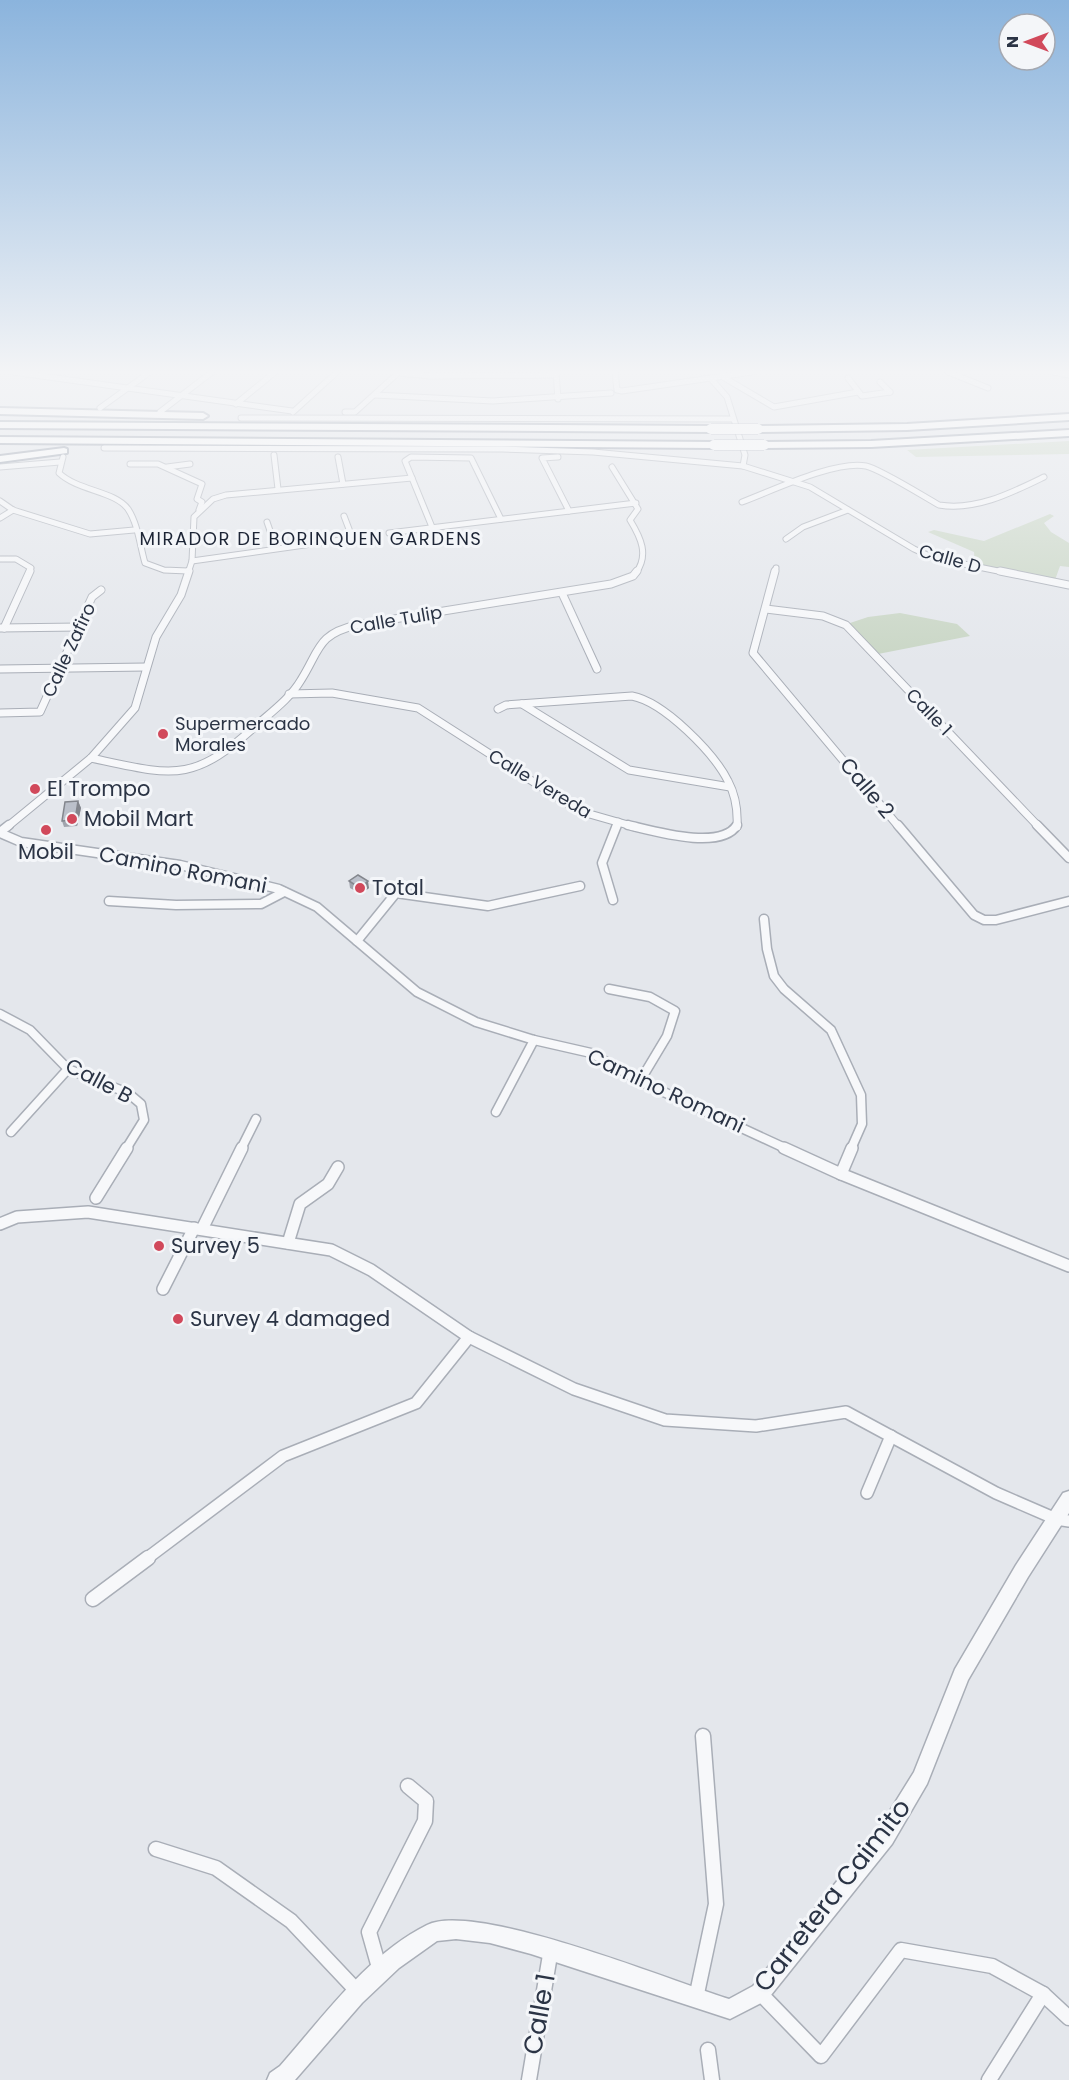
<svg xmlns="http://www.w3.org/2000/svg" width="1069" height="2080" font-family="Poppins,sans-serif">
<style>
.green{fill:#c9d6c5}
.lines{fill:none;stroke-linecap:round;stroke-linejoin:round}
.minor-far4-casing{stroke:#a9aeb7;stroke-width:7}
.minor-far3-casing{stroke:#a9aeb7;stroke-width:9}
.minor-far2-casing{stroke:#a9aeb7;stroke-width:11}
.minor-far1-casing{stroke:#a9aeb7;stroke-width:14}
.minor-casing{stroke:#a9aeb7;stroke-width:17}
.tertiary-casing{stroke:#a9aeb7;stroke-width:3}
.motorway-casing{stroke:#8b94a3;stroke-width:4}
.minor-far4{stroke:#f7f8fa;stroke-width:5}
.minor-far3{stroke:#f7f8fa;stroke-width:7}
.minor-far2{stroke:#f7f8fa;stroke-width:8}
.minor-far1{stroke:#f7f8fa;stroke-width:11}
.minor{stroke:#f7f8fa;stroke-width:14}
.tertiary{fill:#f7f8fa;fill-rule:evenodd}
.motorway{fill:#fff;fill-rule:evenodd}
.motorway-bridge-casing{stroke:#8b94a3;stroke-width:11;stroke-linecap:butt}
.motorway-bridge{stroke:#fff;stroke-width:10}
.wall{fill:#a1a5ae}
.shaded-wall{fill:#83868d}
.building{fill:#bbc0ca;stroke:#83868d;stroke-width:1.5}
.poi-dot{fill:#d1495b;stroke:#f4f6f9;stroke-width:2}
.labels{text-anchor:middle;stroke-width:6;stroke-linejoin:round;paint-order:stroke}
.far-neighbourhood-label{font-size:18px;letter-spacing:1.5px;fill:#1d2536;stroke:#f4f6f9}
.far-street-label{font-size:18px;fill:#2b3445;stroke:#f4f6f9}
.far-poi-label{font-size:18px;fill:#2b3445;stroke:#f4f6f9;text-anchor:start}
.street-label{font-size:21px;fill:#2b3445;stroke:#f4f6f9}
.poi-label{font-size:21px;fill:#2b3445;stroke:#f4f6f9;text-anchor:start}
.near-street-label{font-size:26px;fill:#2b3445;stroke:#f4f6f9}
</style>
<rect width="100%" height="100%" fill="#e4e7ec"/>
<!-- green -->
<g class="green">
<path d="M1069 441V454L916 457 907 450Z"/>
<path d="M1050 514 1054 516 1044 523 1051 532 1069 543V567L1060 566 1055 580 975 565 974 552 928 532 934 530 984 541Z"/>
<path d="M900 613 957 624 970 636 878 654 847 624 868 617Z"/>
</g>
<g class="lines">
<defs>
<g id="minor-far4">
<path d="M13 372 292 411"/>
<path d="M556 372 558 399"/>
<path d="M615 372 617 390 622 391 752 372"/>
<path d="M948 372 988 388"/>
<path d="M1053 372 1069 375"/>
<path d="M399 373 431 376 556 375"/>
<path d="M723 377 774 407 858 392"/>
<path d="M848 378 861 395"/>
<path d="M712 380 727 397 745 455 743 466"/>
<path d="M880 382 890 392"/>
<path d="M375 395 493 401 611 393"/>
<path d="M862 396 890 392"/>
<path d="M236 404 275 372"/>
<path d="M100 408 150 372"/>
<path d="M160 412 212 372"/>
<path d="M293 412 337 372"/>
<path d="M345 412H355L399 372"/>
<path d="M241 418 733 419"/>
<path d="M104 448 502 449 593 452 743 466 810 487 914 549 934 558 1008 573"/>
<path d="M274 455 278 489"/>
<path d="M63 457 59 473C78 491 115 491 128 509 138 524 140 546 145 563L164 570 188 571"/>
<path d="M338 457 343 484"/>
<path d="M558 457 542 458 569 511"/>
<path d="M130 464H158L202 484 197 499 202 502 199 510"/>
<path d="M0 467 60 462"/>
<path d="M167 467 190 464"/>
<path d="M612 467 638 509 630 520C641 538 649 555 636 573"/>
<path d="M0 501 13 510 90 534 134 530"/>
<path d="M742 502C772 491 835 460 866 466 880 469 923 496 939 505 976 511 1011 493 1044 477"/>
<path d="M344 516 352 537"/>
<path d="M0 518 13 510"/>
<path d="M267 522 276 548"/>
<path d="M432 527 405 461 411 457 471 458 501 519"/>
<path d="M389 533 636 503"/>
<path d="M786 539 803 527 848 510"/>
<path d="M0 559H16L31 568 29 573"/>
<path d="M192 561 361 537"/>
<path d="M188 573 192 561 194 517 213 499 226 495 412 478"/>
<path d="M775 573 776 568"/>
</g>
<g id="minor-far3">
<path d="M775 571 753 653 899 827"/>
<path d="M1000 571 1069 585"/>
<path d="M562 593 597 669"/>
<path d="M766 609 823 616 846 625 1039 827"/>
<path d="M0 628 79 627"/>
<path d="M4 628 30 571"/>
<path d="M0 669 146 667"/>
<path d="M289 694 332 693 418 708 579 811 635 827"/>
<path d="M522 704 629 770 730 787"/>
<path d="M498 709 506 705 632 696C664 702 714 753 728 781 736 796 738 810 737 827"/>
<path d="M0 713 40 712 92 597 101 590"/>
<path d="M91 758C175 776 192 784 259 723 274 710 291 697 301 680 320 650 317 634 357 625L611 584 633 576 637 571"/>
<path d="M7 827 91 758 135 708 156 637 181 595 189 571"/>
<path d="M616 827 618 822"/>
</g>
<g id="minor-far2">
<path d="M628 825C654 831 721 851 737 825"/>
<path d="M898 825 974 915 984 920H996L1069 901"/>
<path d="M1037 825 1069 858"/>
<path d="M0 832 9 825"/>
<path d="M0 833 21 842 180 865 279 889 317 907 417 992 476 1022 534 1040 591 1053 640 1081 787 1149"/>
<path d="M613 900 602 863 617 825"/>
<path d="M109 901 176 905 261 904 284 892"/>
<path d="M764 919 767 949 774 976 784 989 831 1030 861 1095 862 1124 851 1149"/>
<path d="M357 941 396 893 488 906 580 886"/>
<path d="M609 989 650 997 675 1011 667 1036 640 1081"/>
<path d="M0 1014 30 1030 68 1069 128 1093 141 1104 144 1120 126 1149"/>
<path d="M496 1112 534 1040"/>
<path d="M11 1132 68 1069"/>
<path d="M241 1149 256 1119"/>
</g>
<g id="minor-far1">
<path d="M784 1148 841 1174 1069 1266"/>
<path d="M841 1174 852 1148"/>
<path d="M96 1198 127 1148"/>
<path d="M0 1224 17 1217 88 1212 331 1250 371 1270 469 1337 574 1389 665 1420 756 1426 846 1412 996 1493 1056 1519 1069 1521"/>
<path d="M202 1229 242 1148"/>
<path d="M288 1243 300 1204 328 1184 338 1167"/>
<path d="M163 1289 194 1228"/>
<path d="M867 1493 891 1436"/>
<path d="M146 1559 283 1456 416 1403 469 1337"/>
</g>
<g id="minor">
<path d="M93 1599 148 1558"/>
<path d="M156 1849 216 1868 291 1921 358 1992"/>
<path d="M380 1971 369 1932 425 1821 426 1801 408 1786"/>
<path d="M760 1993 821 2056 901 1950 992 1966 1043 1994 1069 2018"/>
<path d="M696 1998 716 1904 703 1736"/>
<path d="M708 2050 712 2080"/>
<path d="M529 2080 551 1949"/>
<path d="M989 2080 1043 1994"/>
</g>
<path id="tertiary" d="M1069 1491V1513L1028 1577 968 1680 927 1784 892 1844 767 2000 730 2019 531 1954 490 1943 456 1939 437 1941 399 1968 362 2003 295 2080H267L270 2073 280 2066C324 2016 367 1955 427 1925 476 1901 671 1981 729 1999L753 1986 878 1830 914 1772 955 1669 1016 1565 1063 1493Z"/>
<g id="motorway">
<path d="M0 408 203 413 208 416 203 419 0 414Z"/>
<path d="M1069 414V420L907 430 758 432 753 429 758 426 907 424Z"/>
<path d="M0 422 711 426 716 429 711 432 0 428Z"/>
<path d="M1069 430V436L871 447 764 448 759 445 764 442 871 441Z"/>
<path d="M0 437 714 442 719 445 714 448 0 443Z"/>
<path d="M64 448 67 449V453L0 462V456Z"/>
</g>
</defs>
<!-- minor-far4 casing -->
<use href="#minor-far4" class="minor-far4-casing"/>
<!-- minor-far3 casing -->
<use href="#minor-far3" class="minor-far3-casing"/>
<!-- minor-far2 casing -->
<use href="#minor-far2" class="minor-far2-casing"/>
<!-- minor-far1 casing -->
<use href="#minor-far1" class="minor-far1-casing"/>
<!-- minor casing -->
<use href="#minor" class="minor-casing"/>
<!-- tertiary casing -->
<use href="#tertiary" class="tertiary-casing"/>
<!-- motorway casing -->
<use href="#motorway" class="motorway-casing"/>
<!-- minor-far4 -->
<use href="#minor-far4" class="minor-far4"/>
<!-- minor-far3 -->
<use href="#minor-far3" class="minor-far3"/>
<!-- minor-far2 -->
<use href="#minor-far2" class="minor-far2"/>
<!-- minor-far1 -->
<use href="#minor-far1" class="minor-far1"/>
<!-- minor -->
<use href="#minor" class="minor"/>
<!-- tertiary -->
<use href="#tertiary" class="tertiary"/>
<!-- motorway -->
<use href="#motorway" class="motorway"/>
<defs>
<g id="motorway-bridge">
<path d="M711 429H758"/>
<path d="M714 445H764"/>
</g>
</defs>
<!-- motorway-bridge casing -->
<use href="#motorway-bridge" class="motorway-bridge-casing"/>
<!-- motorway-bridge -->
<use href="#motorway-bridge" class="motorway-bridge"/>
</g>
<!-- wall -->
<g class="wall">
<path d="M78 801 81 808 77 826 64 827 62 821Z"/>
<path d="M349 881 369 888 361 894 350 888Z"/>
</g>
<!-- shaded-wall -->
<g class="shaded-wall">
<path d="M78 801 81 808 77 826 75 820Z"/>
<path d="M368 881 369 888 361 894 360 888Z"/>
</g>
<!-- building -->
<g class="building">
<path d="M78 801 75 820 62 821 65 802Z"/>
<path d="M358 875 368 881 360 888 349 881Z"/>
</g>
<!-- sky -->
<linearGradient id="sky" x2="0" y2="1"><stop stop-color="#8bb4dd"/><stop offset="0.56" stop-color="#f3f4f6"/><stop offset="1" stop-color="#f3f4f6" stop-opacity="0"/></linearGradient>
<rect width="1069" height="664" fill="url(#sky)"/>
<!-- markers -->
<g class="poi-dot">
<circle cx="163" cy="734" r="6"/>
<circle cx="35" cy="789" r="6"/>
<circle cx="72" cy="819" r="6"/>
<circle cx="46" cy="830" r="6"/>
<circle cx="360" cy="888" r="6"/>
<circle cx="159" cy="1246" r="6"/>
<circle cx="178" cy="1319" r="6"/>
</g>
<g class="labels">
<!-- far-neighbourhood labels -->
<g class="far-neighbourhood-label">
<text x="311" y="545">MIRADOR DE BORINQUEN GARDENS</text>
</g>
<!-- far-street labels -->
<g class="far-street-label">
<text transform="translate(950 559) rotate(16)" y="6">Calle D</text>
<text transform="translate(396 620) rotate(-10)" y="6">Calle Tulip</text>
<text transform="translate(69 650) rotate(-65)" y="6">Calle Zafiro</text>
<text transform="translate(929 712) rotate(46)" y="6">Calle 1</text>
<text transform="translate(540 784) rotate(31)" y="6">Calle Vereda</text>
</g>
<!-- far-poi labels -->
<g class="far-poi-label">
<text x="175" y="730">Supermercado<tspan x="175" dy="21">Morales</tspan></text>
</g>
<!-- street labels -->
<g class="street-label">
<text transform="translate(867 788) rotate(50)" y="7">Calle 2</text>
<text transform="translate(183 870) rotate(11)" y="7">Camino Romani</text>
<text transform="translate(99 1081) rotate(28)" y="7">Calle B</text>
<text transform="translate(666 1091) rotate(25)" y="7">Camino Romani</text>
</g>
<!-- poi labels -->
<g class="poi-label">
<text x="47" y="796">El Trompo</text>
<text x="84" y="826">Mobil Mart</text>
<text x="46" y="859" text-anchor="middle">Mobil</text>
<text x="372" y="895">Total</text>
<text x="171" y="1253">Survey 5</text>
<text x="190" y="1326">Survey 4 damaged</text>
</g>
<!-- near-street labels -->
<g class="near-street-label">
<text transform="translate(832 1895) rotate(-52)" y="9">Carretera Caimito</text>
<text transform="translate(539 2014) rotate(-80)" y="9">Calle 1</text>
</g>
</g>
<!-- north arrow -->
<g transform="translate(1027 42) rotate(270)"><circle r="28" fill="#f4f6f9" stroke="#a4a8b1" stroke-width="1.5"/>
<path d="M0-4.5L10 22L0 15L-10 22Z" fill="#d1495b"/>
<text y="-9" font-size="16" font-weight="bold" text-anchor="middle" fill="#2b3445">N</text>
</g>
</svg>
